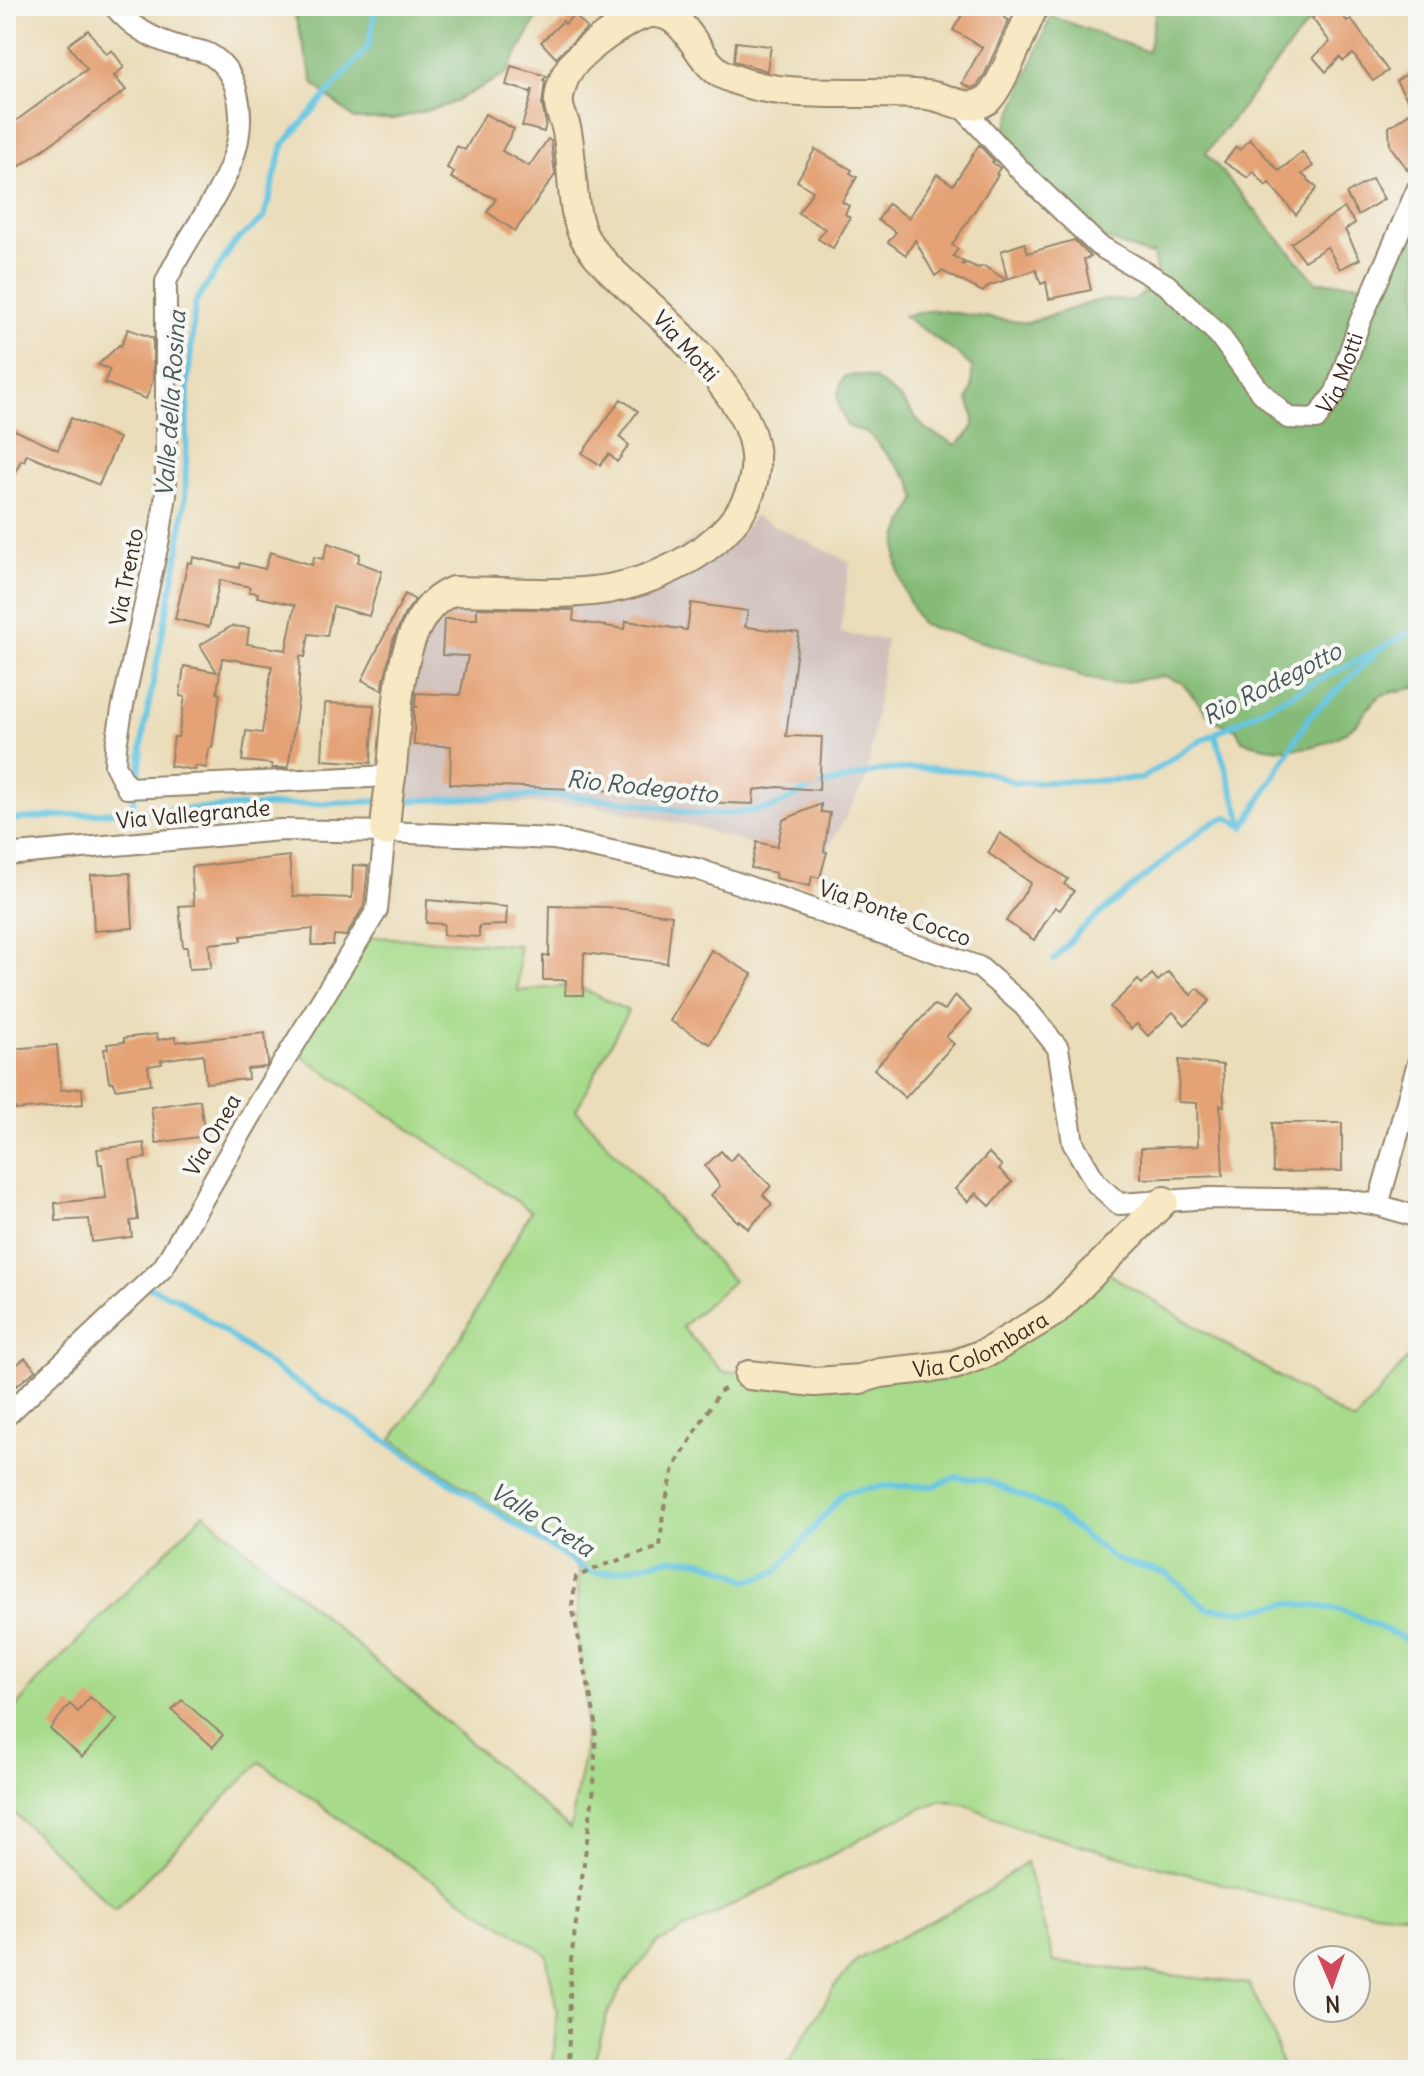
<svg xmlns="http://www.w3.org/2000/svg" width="1424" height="2076" font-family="Delius,sans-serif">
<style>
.industrial{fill:#cfc0bb}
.green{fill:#a7db8b;stroke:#718254;stroke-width:2}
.forest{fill:#85bb77;stroke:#60724a;stroke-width:2}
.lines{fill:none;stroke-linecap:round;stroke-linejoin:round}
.stream{stroke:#63c5e1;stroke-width:6}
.building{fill:#e4a276}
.street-casing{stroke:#93846c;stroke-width:24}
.secondary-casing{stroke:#93846c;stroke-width:32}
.path{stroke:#93846c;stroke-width:4;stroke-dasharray:6 6;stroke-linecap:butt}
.street{stroke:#fff;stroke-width:20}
.secondary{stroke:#f8e8c3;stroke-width:28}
.labels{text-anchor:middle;stroke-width:8;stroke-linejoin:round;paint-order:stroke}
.street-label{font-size:22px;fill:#3b2a1e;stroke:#f6f6f2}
.water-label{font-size:24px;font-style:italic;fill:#475858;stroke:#f6f6f2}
</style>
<rect width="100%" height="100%" fill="#f6f6f2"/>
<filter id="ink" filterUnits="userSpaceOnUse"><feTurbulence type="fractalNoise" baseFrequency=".0125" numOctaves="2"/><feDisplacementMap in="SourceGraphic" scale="16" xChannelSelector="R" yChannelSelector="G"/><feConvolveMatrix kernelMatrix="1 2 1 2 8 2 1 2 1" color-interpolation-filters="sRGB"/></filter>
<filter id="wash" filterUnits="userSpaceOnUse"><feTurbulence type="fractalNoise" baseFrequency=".006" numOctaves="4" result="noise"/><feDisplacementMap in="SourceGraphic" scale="32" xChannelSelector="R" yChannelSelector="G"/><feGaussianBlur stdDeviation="1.8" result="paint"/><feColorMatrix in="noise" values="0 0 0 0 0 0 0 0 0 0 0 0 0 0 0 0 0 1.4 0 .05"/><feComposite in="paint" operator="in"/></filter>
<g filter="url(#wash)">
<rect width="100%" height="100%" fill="#ebddba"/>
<!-- industrial -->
<path class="industrial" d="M754 516 850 562 840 633 886 640 867 778 818 867 696 827 592 805 463 802 389 804 425 606 617 589 699 536 737 539Z"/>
<!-- green -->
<g class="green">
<path d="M371 937 519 945 518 991 576 985 628 1011 576 1110 733 1281 682 1327 723 1372 881 1371 1007 1338 1104 1271 1354 1422 1418 1346V1916L1289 1902 1018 1828 967 1805 942 1800 890 1822 849 1846 657 1943 622 1986 607 2015 592 2070H549L553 2064 557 2011 546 1954 361 1834 260 1762 115 1910 6 1805V1719L36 1683 204 1513 570 1829 584 1755 586 1696 577 1634 579 1570 565 1554 392 1439 460 1339 531 1211 296 1052Z"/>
<path d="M1026 1862 1054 1962 1249 1984 1274 2037 1283 2070H784L835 1986 857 1960 984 1893Z"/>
</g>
<!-- forest -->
<g class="forest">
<path d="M292 6H580L537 18 506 74 448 105 394 119H354L314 84Z"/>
<path d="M1157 6H1302L1312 18 1206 153 1316 282 1382 284 1418 200V687C1406 690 1393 691 1382 695 1371 700 1365 715 1357 723 1324 753 1282 754 1242 741L1236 729 1213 720 1182 683 1164 676 1112 684 1087 678 1028 655 922 625C907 601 891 569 898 539 901 525 911 511 917 498L910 480 869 434 847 426C838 407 833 396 845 376L863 375 875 379 901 399 926 430 956 445C976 428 979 425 968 400L972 389V367L959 355 904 316 934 310 1027 323 1099 300H1136L1157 278 1153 252 1150 255 1072 227 999 146 1051 16 1148 52Z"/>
</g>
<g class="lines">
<!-- stream -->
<g class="stream">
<path d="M1215 734 1244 827"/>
<path d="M397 801 560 795 639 803 693 814H727L772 808 811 788 883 770 922 768 986 772 1015 783 1141 779 1191 746 1418 629"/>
<path d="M130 812 138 784 144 729 179 549 185 498 188 381 195 303 235 242 264 218 283 145 369 46 376 6"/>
<path d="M6 820 113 812 382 801"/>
<path d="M1244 827 1309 717 1373 656"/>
<path d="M1054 960 1078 932 1205 827 1227 817 1244 827"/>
<path d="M149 1287 179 1299 283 1374 589 1572C610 1574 625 1569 645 1564 685 1553 712 1560 747 1581L776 1572 845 1492 882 1486H934L956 1477 987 1481 1049 1508 1114 1559 1167 1574 1207 1608 1246 1611 1291 1603 1343 1610 1418 1645"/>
</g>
</g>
<g id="blocks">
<!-- building -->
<g class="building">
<path d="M967 6H994L1007 12 1004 18 1009 20 984 76 977 86 971 88 962 83 982 47 953 30Z"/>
<path d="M1329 6H1336L1347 21 1351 19 1388 71 1373 81 1353 54 1343 61 1340 57 1326 72 1313 57 1330 42 1312 18Z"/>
<path d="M574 14 587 28 556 58 541 42 563 21 565 24Z"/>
<path d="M88 30 106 54 112 50 124 67 114 76 126 90 6 176V128L87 69 68 45Z"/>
<path d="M736 42 771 46 767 71 734 61Z"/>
<path d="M511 66 547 76 543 80 545 81 542 105 546 123 544 132 522 126 533 89 530 92 506 85Z"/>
<path d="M1418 67V177L1414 178 1390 146 1389 127 1414 110 1396 81Z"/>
<path d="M485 114 514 129 502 151 529 166 548 139 551 141 555 175 515 231 487 212 496 199 451 178 454 172 447 168 457 146 465 150Z"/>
<path d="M1250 139 1279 171 1302 152 1313 166 1302 174 1317 188 1296 215 1269 183 1266 186 1253 171 1248 178 1224 162 1236 147 1240 150Z"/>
<path d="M979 145 994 161 992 162 1000 168 996 174 998 175 952 245 958 249 953 256 964 262 961 265 967 263 978 268 984 266 1006 280 988 286 983 292 942 271 935 276 915 240 906 255 888 242 896 232 878 220 888 204 909 218 937 174 953 185Z"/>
<path d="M815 149 852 170 850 173 857 177 842 202 849 206 845 214 850 218 833 248 818 239 825 229 798 213 813 191 797 181Z"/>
<path d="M1372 179 1384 199 1358 215 1346 194Z"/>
<path d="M1344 208 1355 223 1345 230 1360 259 1340 269 1327 247 1304 261 1291 243Z"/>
<path d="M1074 240 1091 257 1084 259 1091 290 1049 299 1046 282 1041 284 1036 270 1007 279 1001 251 1025 243 1028 253Z"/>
<path d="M128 329 153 338V380L146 399 104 383 110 369 98 365 119 345 121 346Z"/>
<path d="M621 399 638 411 619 437 629 445 617 462 609 454 600 465 582 453Z"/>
<path d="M71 418 119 438 99 485 27 454 24 461 21 460 6 493V426L58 450Z"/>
<path d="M328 543 360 554 358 562 382 571 369 616 333 606 327 636 309 634 305 657 300 656 298 701 288 768H272V764L242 761 246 731 262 733 272 666 222 658 217 693 220 694 212 748H209L206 768 196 766 195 770 170 766 174 737H178L185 697 180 696 184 666 217 672 200 645 232 626 249 628 247 644 286 650 295 605 257 597 258 593 249 592 250 587 220 580 209 627 175 619 188 562 192 563 193 557 239 568 240 563 265 569 270 552 312 565 314 557 323 559Z"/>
<path d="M405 594 415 600 404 615 393 640 382 690 362 680Z"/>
<path d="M691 603 748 611 745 627 799 633 786 736 822 737 819 790 778 787 754 790 753 804 700 802 701 794 450 784 451 746 414 745V707H418L415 706 416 693 460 695 468 656 442 655 444 619H477V608L574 610 573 621 625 629 626 621 687 630Z"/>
<path d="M325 703 374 705 371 763 322 760Z"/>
<path d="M821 804V812L830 813 824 851 827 852 820 878 812 876 810 886 775 878 776 873 751 868 757 842 777 847 783 820Z"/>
<path d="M1000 833 1068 879 1064 884 1074 891 1060 910 1055 907 1034 940 1006 921 1031 883 988 853Z"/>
<path d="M289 856 293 896 352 898 353 865 368 866 364 906 346 936 334 935 333 945H312L313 929 241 936V941L209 944 211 968 189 969 187 947H183L179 906 194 905 191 867Z"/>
<path d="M130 873 133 928 94 931 91 875Z"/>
<path d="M427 900 507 907 506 925 479 926V937L443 935 444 924 426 923Z"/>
<path d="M550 906 607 907 672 915 667 963 584 953 583 995H565L566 980H543V956H549Z"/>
<path d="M711 950 752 974 710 1044 670 1021Z"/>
<path d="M1168 972 1191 995 1198 988 1210 1001 1185 1025 1173 1012 1148 1036 1137 1024 1131 1029 1110 1007 1138 980 1142 984 1152 974 1158 981Z"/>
<path d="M955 995 971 1011 946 1037 954 1044 905 1098 874 1069 934 1005 945 1010Z"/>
<path d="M265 1033 268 1062 266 1067 247 1069 248 1079 206 1083 203 1054 161 1060 162 1064 148 1066 151 1084 115 1089 114 1082H109L104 1049H108L107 1044 124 1042V1038L157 1034 158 1040 175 1037 176 1042Z"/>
<path d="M57 1045 61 1090 82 1088 83 1104 15 1110 10 1049Z"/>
<path d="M1179 1060 1223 1065 1224 1106 1220 1105 1223 1176 1141 1179V1148L1198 1146 1197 1103 1178 1102Z"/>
<path d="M200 1100 205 1136 156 1143 151 1107Z"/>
<path d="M1272 1123H1342V1171L1273 1172Z"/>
<path d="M144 1143 146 1158 130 1160 138 1220 130 1221 132 1237 92 1242 89 1219 56 1221 55 1203 106 1198 102 1164H99L97 1149Z"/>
<path d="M721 1151 730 1161 737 1153 771 1186 763 1195 772 1204 748 1229 739 1220 738 1222 711 1195 720 1186 705 1166Z"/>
<path d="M989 1153 1002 1166 999 1169 1012 1182 990 1206 976 1193 968 1202 955 1189Z"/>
<path d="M6 1354 16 1365 25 1358 36 1370 6 1394Z"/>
<path d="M90 1697 117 1720 82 1757 50 1729 70 1704 78 1712Z"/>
<path d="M182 1700 223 1735 213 1747 172 1710Z"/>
</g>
</g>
</g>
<g filter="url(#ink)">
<use href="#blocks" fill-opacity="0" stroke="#93846c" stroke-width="2"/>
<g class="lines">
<defs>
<g id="street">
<path d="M114 6C132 28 153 39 180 47 189 49 201 50 209 54 225 63 233 77 237 93 255 164 192 221 166 282V495L159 539 122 710 116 746 115 765 127 788 391 776"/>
<path id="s1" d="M961 106 1022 172 1098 245 1167 285 1219 335 1259 390 1288 418 1316 419 1336 392 1359 324 1417 190"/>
<path d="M6 855 281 830 385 832 554 839 697 869 979 967 1024 1006 1058 1048 1073 1143 1096 1183 1119 1204 1210 1198 1347 1200 1378 1205 1418 1217"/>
<path d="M1378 1205 1418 1063"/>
<path d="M6 1416 163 1268 256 1107 377 910 385 832"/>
</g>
<g id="secondary">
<path d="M385 832C386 814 388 795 391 777 398 725 393 614 453 591 504 591 557 597 608 589 698 573 799 500 735 402 714 371 688 341 661 316 636 292 607 271 587 242 569 214 574 164 567 132 566 123 560 114 559 105 558 95 563 79 568 71 578 53 632 13 653 13 689 12 696 62 724 75 782 103 866 88 927 95 949 97 966 114 987 100 1000 91 1025 24 1034 6"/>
<path id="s2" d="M749 1375 815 1382 860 1379 880 1373 954 1365 988 1352 1054 1312 1164 1201"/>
</g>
</defs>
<!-- street casing -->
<use href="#street" class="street-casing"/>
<!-- secondary casing -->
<use href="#secondary" class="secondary-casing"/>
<!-- path -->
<path class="path" d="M568 2070 571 1960 594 1788 596 1723 572 1606 576 1577 604 1565 660 1547 663 1512 674 1468 719 1392 730 1386"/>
<!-- street -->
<use href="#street" class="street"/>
<!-- secondary -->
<use href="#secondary" class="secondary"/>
</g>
</g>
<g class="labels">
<!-- street labels -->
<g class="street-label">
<text transform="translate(686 346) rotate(48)" y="8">Via Motti</text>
<text dy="8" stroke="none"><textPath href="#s1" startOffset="536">Via Motti</textPath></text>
<text transform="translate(126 577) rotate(-79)" y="8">Via Trento</text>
<text transform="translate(193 814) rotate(-5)" y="8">Via Vallegrande</text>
<text transform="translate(895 913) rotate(19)" y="8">Via Ponte Cocco</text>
<text transform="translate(212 1135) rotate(-60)" y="8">Via Onea</text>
<text dy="8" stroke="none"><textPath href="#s2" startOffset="238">Via Colombara</textPath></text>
</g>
<!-- water labels -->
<g class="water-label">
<text transform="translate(171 404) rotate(-86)" y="8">Valle della Rosina</text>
<text transform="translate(1272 684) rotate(-27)" y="8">Rio Rodegotto</text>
<text transform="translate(642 787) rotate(6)" y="8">Rio Rodegotto</text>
<text transform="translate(542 1520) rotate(32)" y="8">Valle Creta</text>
</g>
</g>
<!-- margin -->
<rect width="1424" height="2076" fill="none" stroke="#f6f6f2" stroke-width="32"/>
<!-- north arrow -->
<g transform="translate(1332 1984) rotate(178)"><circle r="38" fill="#f6f6f2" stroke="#aba49d" stroke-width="2"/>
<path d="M0-6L14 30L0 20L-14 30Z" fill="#d1495b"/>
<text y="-12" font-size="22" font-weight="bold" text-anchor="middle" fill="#3b2a1e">N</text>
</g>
</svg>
